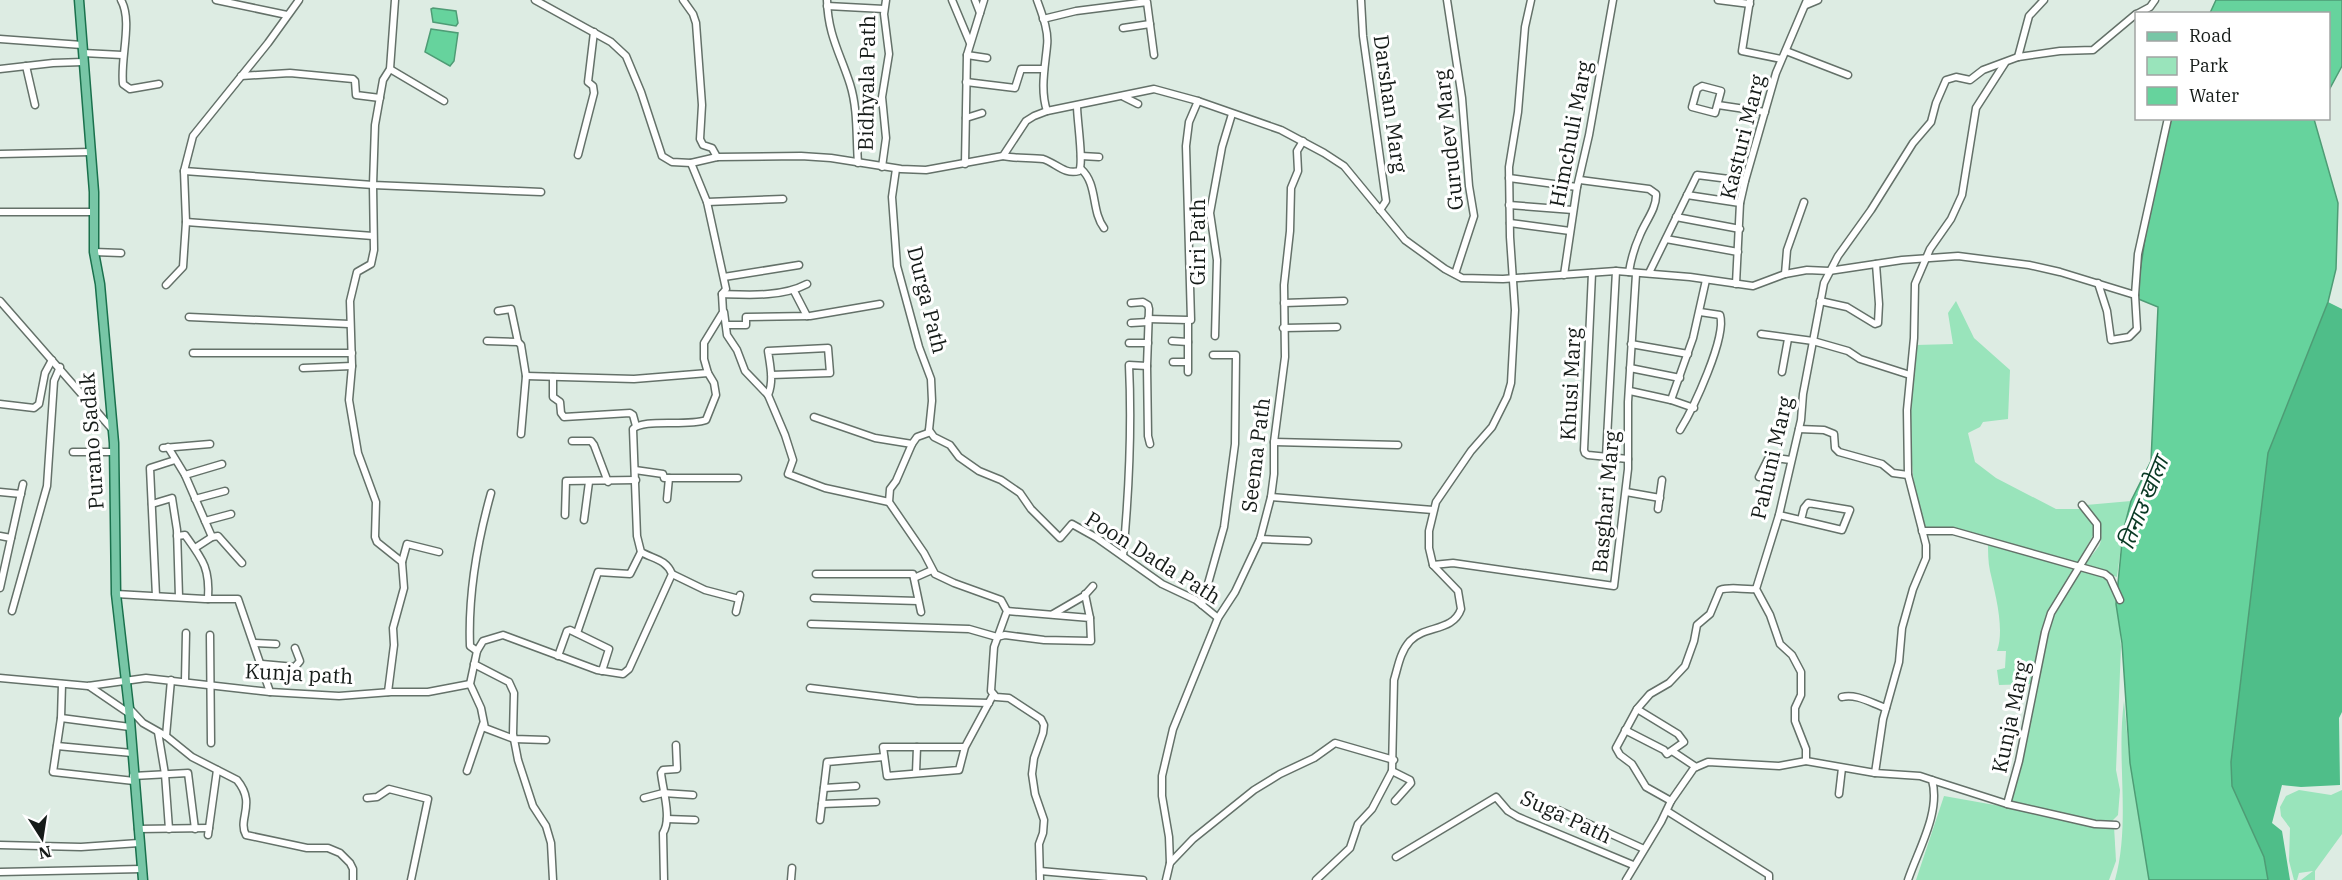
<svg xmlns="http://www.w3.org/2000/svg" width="2342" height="880" font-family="'IBM Plex Serif','Noto Sans Devanagari',serif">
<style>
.green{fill:#99e4bb}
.forest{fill:#4fbe89}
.water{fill:#66d39d;stroke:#4e9c75;stroke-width:1.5}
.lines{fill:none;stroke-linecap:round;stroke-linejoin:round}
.minor-casing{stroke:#647169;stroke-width:9}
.major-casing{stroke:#1a714d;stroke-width:11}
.minor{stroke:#fff;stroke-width:6}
.major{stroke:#77c6a6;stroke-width:8}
.labels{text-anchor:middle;stroke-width:6;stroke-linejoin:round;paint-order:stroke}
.street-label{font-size:21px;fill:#151b18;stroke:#fff}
.water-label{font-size:22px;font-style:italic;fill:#093924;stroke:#fff}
</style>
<rect width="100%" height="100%" fill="#ddece3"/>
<!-- green -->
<g class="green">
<path d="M1956 301 1974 338 2010 370 2008 419 1983 422 1980 427 1968 433 1975 462 1996 478 2056 509H2082L2094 522 2096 530 2077 564 1958 529 1923 528 1914 485 1908 422 1916 345 1953 344 1948 313Z"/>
<path d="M2131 501 2123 532 2117 577 2084 566C2088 559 2095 552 2099 546 2106 532 2096 514 2086 505Z"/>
<path d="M1988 542 2075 568 2059 596 2054 601 2044 626 2032 684 1999 685 1997 670 2005 668 2006 651H1997C2005 629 1995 593 1990 571 1988 562 1988 551 1988 542Z"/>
<path d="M2081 569 2106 577 2118 598 2121 647 2116 770 2120 790 2118 815 2112 821H2096L2006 800 2020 763 2047 633 2049 634V625Z"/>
<path d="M2124 701 2130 763 2149 880H2115C2131 822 2116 760 2124 701Z"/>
<path d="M2299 790 2331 795 2342 790V834L2315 871V880H2301L2313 871 2299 873 2297 880H2294L2289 861 2290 828 2281 816 2280 807 2286 796Z"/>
<path d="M1944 796 2114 826 2116 861 2109 880H1916Z"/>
</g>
<!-- forest -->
<path class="forest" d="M2328 302 2342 309V712L2339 718 2340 785 2301 787 2282 785 2272 823 2282 831 2290 880H2268L2264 857 2232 786 2231 762 2268 453Z"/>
<!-- water -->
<g class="water">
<path d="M2216 0H2342V66L2329 90 2328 14 2210 13Z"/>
<path d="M433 8 456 11 458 23 456 26 433 22 431 9Z"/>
<path d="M431 29 458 33 454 61 450 66 425 52Z"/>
<path d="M2167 119H2314L2338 203 2336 269 2328 302 2268 453 2231 762 2232 786 2264 857 2268 880H2149L2130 763 2122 643 2116 604 2123 532 2131 501 2151 461 2158 307 2136 298 2161 134Z"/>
</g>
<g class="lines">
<defs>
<g id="minor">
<path d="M121 0C133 21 120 58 123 84L130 89 159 84"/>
<path d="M216 0 287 15"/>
<path d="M535 0 611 42 626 56 641 92 662 156 672 162 691 163 717 157 801 156 831 158 901 169 926 170 1003 156 1026 121 1034 116 1047 111 1154 89 1198 101 1281 130 1324 153 1344 166 1405 240 1445 269 1462 278 1503 279 1616 271 1690 277 1753 286 1785 274 1807 270 1829 271 1902 260 1958 256 2029 265 2060 272 2135 295"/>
<path d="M683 0 693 14 696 23 702 105 700 139 703 145 712 148 717 157"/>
<path d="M827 0C828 35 840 53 850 84 858 109 856 137 858 163"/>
<path d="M952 0 970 43"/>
<path d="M975 0 980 13"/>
<path d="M1037 0C1042 14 1049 31 1047 46 1045 67 1040 90 1047 111"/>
<path d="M1361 0 1363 36 1386 201 1380 210"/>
<path d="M1447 0 1462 98 1469 186 1474 216 1455 274"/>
<path d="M1718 0 1750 4"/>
<path d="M1750 0 1742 51 1781 59"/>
<path d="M1806 5 1818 0"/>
<path d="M827 6 884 9"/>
<path d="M2137 14 2150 7 2155 0"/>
<path d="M1043 19 1076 11 1147 2 1154 55"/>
<path d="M1123 28 1150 24"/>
<path d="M0 39 82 45"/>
<path d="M1786 51 1848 75"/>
<path d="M83 53 122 55"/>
<path d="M967 55 987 58"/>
<path d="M2018 57 2029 16 2044 0"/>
<path d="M26 66 35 105"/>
<path d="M0 69 53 63 83 62"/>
<path d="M390 69 444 101"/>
<path d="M241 76 290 73 353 79 355 81 356 95 380 98"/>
<path d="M966 82 1015 88 1021 69H1044"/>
<path d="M1702 86 1721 91 1715 113 1692 107 1697 89Z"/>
<path d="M1124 97 1138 104"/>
<path d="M1718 105 1765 112"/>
<path d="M966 118 982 113"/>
<path d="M0 154 91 152"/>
<path d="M578 155 594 93 593 86 588 82 594 32"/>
<path d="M1003 156C1017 159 1032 157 1043 159 1056 163 1064 175 1079 171 1084 163 1077 120 1077 106"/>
<path d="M1081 156 1099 157"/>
<path d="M965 164 967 55 984 0"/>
<path d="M882 167 886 138 882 97 889 54 884 14 886 0"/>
<path d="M896 169 892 197 897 266 919 347 931 379 932 401 929 430 934 437 950 445 959 457 979 471 1001 480 1020 493 1031 509 1060 538 1072 524 1097 538 1162 584 1196 600 1218 618"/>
<path d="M1081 169C1098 184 1091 211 1104 228"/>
<path d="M184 171 373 185 541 192"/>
<path d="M1509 178 1577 187"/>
<path d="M1580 180 1649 189 1656 194C1657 208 1645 222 1640 235 1635 246 1631 259 1629 272"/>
<path d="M1687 195 1740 203"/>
<path d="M707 202 783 199"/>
<path d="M1509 205 1573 210"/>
<path d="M0 212H93"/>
<path d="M1676 217 1740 229"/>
<path d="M186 222 373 236"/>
<path d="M1510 223 1570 231"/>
<path d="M1666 239 1738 252"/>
<path d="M94 252 121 253"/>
<path d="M1592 273 1584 450 1585 453 1588 455 1628 459"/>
<path d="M1649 273 1697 175 1745 181"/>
<path d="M1785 274 1787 250 1804 202"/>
<path d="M1564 275 1577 187 1589 135 1613 0"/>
<path d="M724 277 799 265"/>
<path d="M2098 283 2107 311 2111 340 2129 337 2137 329 2135 295 2138 254 2168 118"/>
<path d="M1736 284 1740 203 1745 181 1776 73 1807 0"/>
<path d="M166 285 183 267 186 222 184 171 193 136 268 43 299 0"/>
<path d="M794 291 807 316"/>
<path d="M722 294C750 295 782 297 807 284"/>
<path d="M0 301 112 429"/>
<path d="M1820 301 1847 307 1875 324 1878 323 1879 304 1876 264"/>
<path d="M1284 303 1344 301"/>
<path d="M498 311 511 309 518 342"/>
<path d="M724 312 727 335 737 350 745 371 768 395 785 435 793 460 788 474 825 488 889 502"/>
<path d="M189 317 349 324"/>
<path d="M1148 319 1188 320V372"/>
<path d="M1188 320H1191L1186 146 1189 122 1198 101"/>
<path d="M1131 323 1148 322"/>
<path d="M726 325H746V317L810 316 880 304"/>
<path d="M1283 328 1337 327"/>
<path d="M1761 334 1813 341 1848 351 1860 359 1910 375"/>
<path d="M1215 336 1217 260 1210 213 1222 147 1232 114"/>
<path d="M487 341 518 342 521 345 526 376 521 434"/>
<path d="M1172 341 1188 342"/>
<path d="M1129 343H1148"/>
<path d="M1631 344 1688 354"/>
<path d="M193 353H352"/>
<path d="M1173 362H1187"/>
<path d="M1147 366 1148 436 1150 444"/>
<path d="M303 368 352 366"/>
<path d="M1630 368 1680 378"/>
<path d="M1782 372 1788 339"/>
<path d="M526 376 634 379 708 373"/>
<path d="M553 377V397L560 402 561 413 564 417 630 413 633 415 636 426"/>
<path d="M1630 391 1671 400 1693 338 1706 280"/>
<path d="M768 395C774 381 770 365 768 351L828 348 830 373 771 375"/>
<path d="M1671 400 1694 408"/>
<path d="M0 404 34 408 39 404 45 373 52 360"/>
<path d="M814 417 875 438 912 444"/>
<path d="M1799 429 1824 430 1834 434 1835 448 1839 452 1882 464 1893 473 1908 475"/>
<path d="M929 430 928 433 917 437 912 444 896 481 890 489 889 502 924 553 935 574 954 583 1001 600 1007 611 994 647 991 691 996 697 1009 698 1041 719 1044 725 1043 733 1034 758 1032 774 1035 794 1044 820 1043 833 1039 844 1040 880"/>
<path d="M1680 430C1693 409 1727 337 1720 315L1700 312"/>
<path d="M572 441H591L594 445 608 482"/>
<path d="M1274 442 1398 445"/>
<path d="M168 447 185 475 212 537"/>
<path d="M163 448 210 444"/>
<path d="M73 452H114"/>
<path d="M1606 457 1616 271"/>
<path d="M635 470 663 474 664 478H738"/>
<path d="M185 475 222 464"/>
<path d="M1759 477 1768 459 1775 458 1791 460"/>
<path d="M0 492 21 494"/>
<path d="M1626 492 1660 498"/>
<path d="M1271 497 1433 510"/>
<path d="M195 499 225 491"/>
<path d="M667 499 669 478"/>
<path d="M152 504 172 498 177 530 179 597"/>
<path d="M1658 509 1662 480"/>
<path d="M565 515 566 481 636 480"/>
<path d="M1779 515 1842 530 1850 510 1808 503 1804 508 1801 520"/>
<path d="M584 520 589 482"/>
<path d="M205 521 231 514"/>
<path d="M1922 531H1953L2105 574 2110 578 2120 600"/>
<path d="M0 536 11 538"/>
<path d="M177 536 185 535C203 560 210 568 208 599"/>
<path d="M1260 539 1308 541"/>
<path d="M195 548 212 537 218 536 242 563"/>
<path d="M1123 556C1129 492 1132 429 1129 365L1147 366 1149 309 1148 305 1143 302 1131 303"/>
<path d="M402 562 407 544 439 552"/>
<path d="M1433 565 1453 563 1614 586 1628 469V402L1636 274"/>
<path d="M672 574 705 590 739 599"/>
<path d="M816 574H913L921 612"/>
<path d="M914 578 932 570"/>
<path d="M0 588 23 484"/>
<path d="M116 594 205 599H238L270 692"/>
<path d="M1085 594 1090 618"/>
<path d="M156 596 150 468 175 460"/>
<path d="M814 598 918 601"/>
<path d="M1202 605 1224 527 1235 444 1236 355H1213"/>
<path d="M12 611 47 486 54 381 60 367"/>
<path d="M736 612 740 595"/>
<path d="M1053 614 1084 596 1093 586"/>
<path d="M811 624 969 629 997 637 1005 635 1044 640 1091 641 1090 618 1007 611"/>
<path d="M577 633 598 572 630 574 641 552"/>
<path d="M210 635 211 743"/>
<path d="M255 643 276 644"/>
<path d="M477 651 470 646C468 594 477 543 491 493"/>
<path d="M558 656 567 631 570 630 609 649 602 671"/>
<path d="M262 664 295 667 300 661 295 648"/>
<path d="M474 664 509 682 514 693 513 734 518 760 533 806 546 826 551 843 553 880"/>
<path d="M0 678 88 686 146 678 270 692 339 696 391 692H428L470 684"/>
<path d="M185 681 186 633"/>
<path d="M62 684 61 718 53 772 134 781"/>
<path d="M89 686 130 714"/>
<path d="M810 688 917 701 989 703"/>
<path d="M388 692 394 645 393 628 404 588 402 562 377 542 375 537 376 502 358 453 349 400 352 366 350 301 357 272 371 264 374 250 373 185 375 125 383 80 390 69 395 0"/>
<path d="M1842 697C1856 693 1873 704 1886 708"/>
<path d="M130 709 143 723 166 736 192 757 237 780C257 804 237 819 246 835L307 848H328L340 853 350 863 353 869V880"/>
<path d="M61 718 130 727"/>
<path d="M1625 730 1664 750 1667 754 1684 742 1678 734 1637 709"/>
<path d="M158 732 165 774 169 829"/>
<path d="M166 736 171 680"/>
<path d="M546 740 514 739 485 728 481 708 470 684 477 651 483 641 503 635 597 670 623 674 629 669 672 574C666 559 653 559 641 552L637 536 633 429C643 418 686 427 706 420L716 395 714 383 708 373 704 359V343L723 312 722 294 726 289 707 202 691 163"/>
<path d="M57 746 132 753"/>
<path d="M965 747H883L887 776 959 770 965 747 993 695"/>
<path d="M1672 751 1696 767"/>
<path d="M1806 761 1875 773"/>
<path d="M467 771 483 724"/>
<path d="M1392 771 1410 780 1411 783 1395 801"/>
<path d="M916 773 917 747"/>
<path d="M133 776 188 773 195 829"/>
<path d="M1932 780 2007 804 2095 824 2116 825"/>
<path d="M824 788 856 786"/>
<path d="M1839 794 1842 768"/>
<path d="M367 798 377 797 389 789 428 799 411 880"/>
<path d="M644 798 663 793 693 795"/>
<path d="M1671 801 1646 787 1632 764 1620 755 1616 748 1637 709 1650 694 1669 683 1685 666 1694 641 1697 625 1710 614 1720 590C1731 586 1744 590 1756 589"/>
<path d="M822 804 876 802"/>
<path d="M2007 804 2019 761 2045 632 2051 613 2097 538V524L2082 505"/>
<path d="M1556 809 1644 849"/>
<path d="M1667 811 1769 875V880"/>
<path d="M667 819 695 820"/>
<path d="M820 820 827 762 884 757"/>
<path d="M138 829 209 828"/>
<path d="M208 835 217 770"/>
<path d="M0 845 81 847 139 843"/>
<path d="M1396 857 1496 797 1508 811 1518 817 1633 865"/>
<path d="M1170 863 1169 837 1162 796V776L1173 729 1218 618 1235 592 1260 539 1271 497 1274 474V442L1285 357 1284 285 1290 231 1291 188 1298 171 1297 151 1303 141"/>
<path d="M1040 871 1143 880"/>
<path d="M0 872 142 869"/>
<path d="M664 880 663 833C672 819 663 791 661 773L663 770 677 769 676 745"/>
<path d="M791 880 792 868"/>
<path d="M1166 880 1170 863 1193 839 1254 790 1280 774 1314 758 1335 743 1394 760"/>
<path d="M1316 880 1350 848 1358 824 1372 809 1392 771 1394 680C1398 667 1400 652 1410 641 1425 625 1453 632 1461 609L1458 591 1433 565 1429 548V531L1436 502 1471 451 1492 427 1507 397 1511 383 1515 310 1510 237 1509 167 1518 112 1525 27 1531 0"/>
<path d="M1626 880 1661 822 1671 801 1694 768 1708 762 1779 766 1806 761V749L1795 721V708L1801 695V672L1792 655 1780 644 1770 615 1756 589 1779 515 1801 420 1803 394 1824 283 1838 256 1871 210 1913 143 1931 122 1936 103 1946 80 1956 77 1970 80 1983 70 2018 57 2060 51 2093 50 2136 14"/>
<path d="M1908 880C1918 850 1941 812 1932 780L1920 776 1875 773 1883 719 1899 662 1902 628 1913 589 1926 558V545L1908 475 1907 410 1914 338 1915 284 1930 249 1951 219 1962 195 1976 108 2005 63"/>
</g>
<path id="major" d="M79 0 94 192V252L100 284 114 443 116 594 129 708 143 880"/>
</defs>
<!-- minor casing -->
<use href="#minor" class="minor-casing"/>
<!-- major casing -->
<use href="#major" class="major-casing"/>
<!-- minor -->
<use href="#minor" class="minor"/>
<!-- major -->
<use href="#major" class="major"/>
</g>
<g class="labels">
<!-- street labels -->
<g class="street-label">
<text transform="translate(867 83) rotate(-89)" y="7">Bidhyala Path</text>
<text transform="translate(1390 104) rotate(82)" y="7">Darshan Marg</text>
<text transform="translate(1571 134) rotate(-79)" y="7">Himchuli Marg</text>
<text transform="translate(1743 137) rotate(-76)" y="7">Kasturi Marg</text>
<text transform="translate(1449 140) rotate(-96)" y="7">Gurudev Marg</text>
<text transform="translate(1198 242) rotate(-90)" y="7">Giri Path</text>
<text transform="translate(927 300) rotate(76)" y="7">Durga Path</text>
<text transform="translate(1571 384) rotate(-87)" y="7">Khusi Marg</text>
<text transform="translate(92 441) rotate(-94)" y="7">Purano Sadak</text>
<text transform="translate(1256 455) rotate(-83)" y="7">Seema Path</text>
<text transform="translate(1772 458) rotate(-77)" y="7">Pahuni Marg</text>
<text transform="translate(1606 502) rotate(-85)" y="7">Basghari Marg</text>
<text transform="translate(1153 558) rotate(32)" y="7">Poon Dada Path</text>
<text transform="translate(299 674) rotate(3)" y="7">Kunja path</text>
<text transform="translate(2011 717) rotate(-78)" y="7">Kunja Marg</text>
<text transform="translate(1566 817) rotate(25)" y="7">Suga Path</text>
</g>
<!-- water labels -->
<g class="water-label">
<text transform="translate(2143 503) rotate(-68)" y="8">तिनाउ खोला</text>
</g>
</g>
<!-- legend -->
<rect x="2135" y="12" width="195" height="108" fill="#ffffff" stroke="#a1a4a3" stroke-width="1.5"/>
<rect x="2147" y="32" width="30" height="9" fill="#77c6a6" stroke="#a1a4a3" stroke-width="1.5"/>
<text x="2189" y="42" font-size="18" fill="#151b18">Road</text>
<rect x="2147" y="57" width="30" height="18" fill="#99e4bb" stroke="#a1a4a3" stroke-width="1.5"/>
<text x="2189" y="72" font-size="18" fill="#151b18">Park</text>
<rect x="2147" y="87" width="30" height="18" fill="#66d39d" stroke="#a1a4a3" stroke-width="1.5"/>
<text x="2189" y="102" font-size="18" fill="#151b18">Water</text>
<!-- north arrow -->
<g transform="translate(42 838) rotate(168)" stroke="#ffffff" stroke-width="4.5" paint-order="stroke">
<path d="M0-4.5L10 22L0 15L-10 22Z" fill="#151b18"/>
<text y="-9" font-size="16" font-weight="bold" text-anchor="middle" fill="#151b18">N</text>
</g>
</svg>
